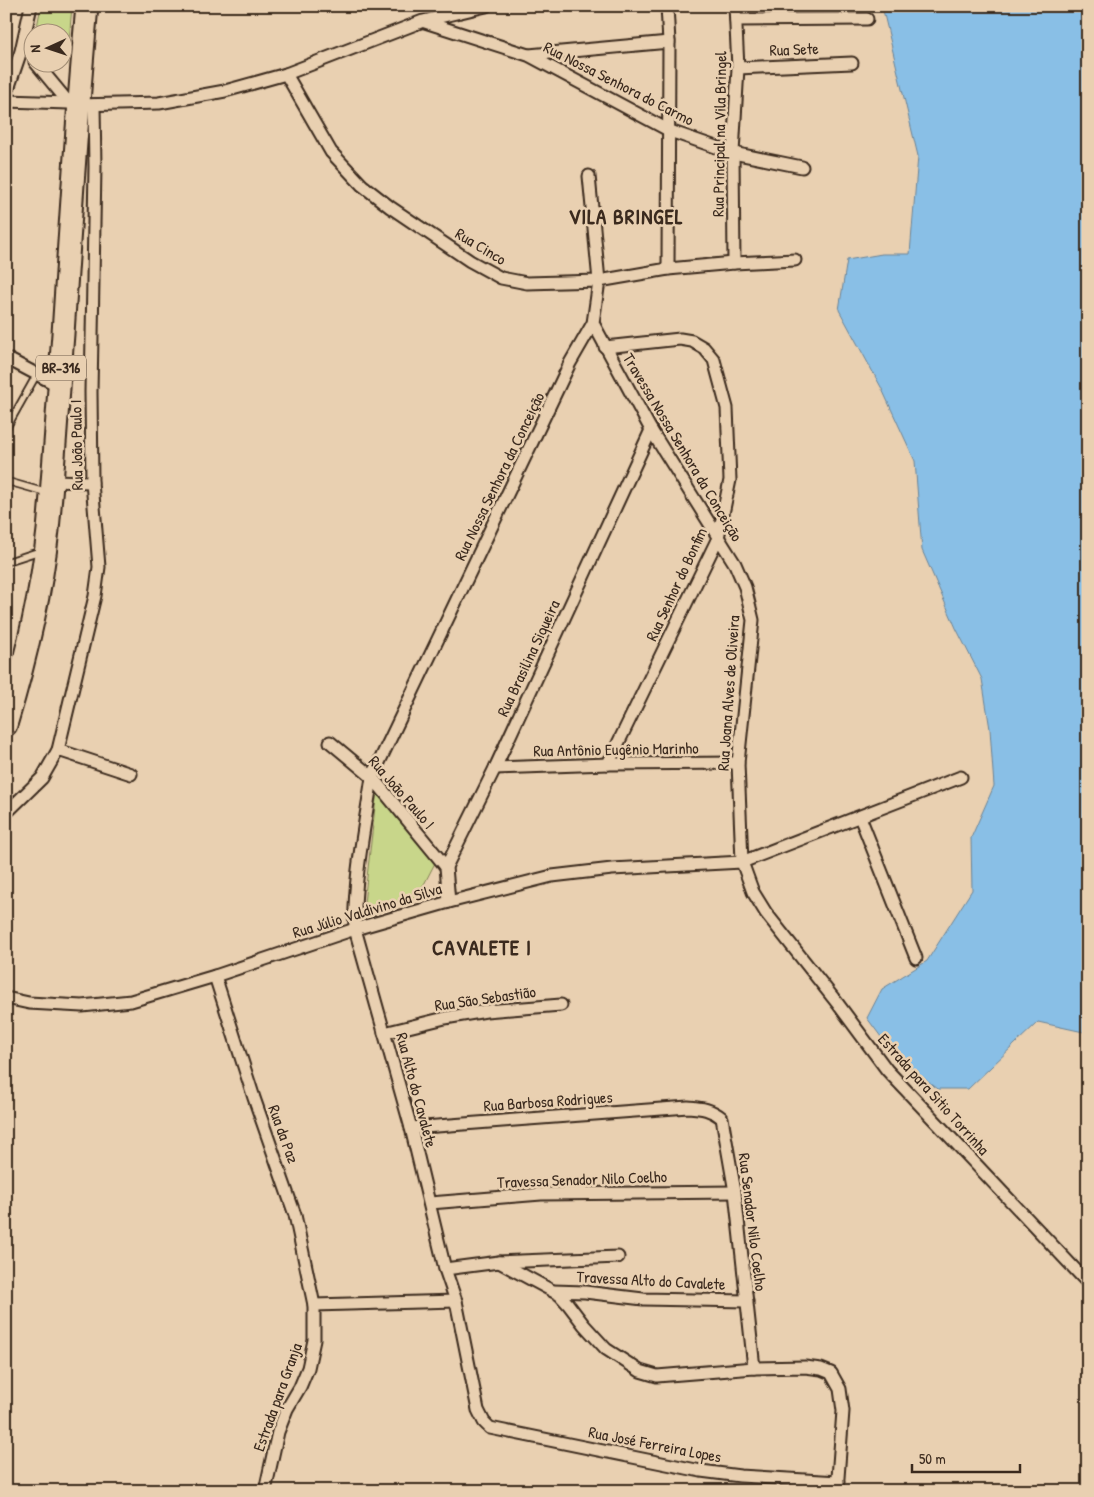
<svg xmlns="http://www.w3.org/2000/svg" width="1094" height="1497" font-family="'Patrick Hand',sans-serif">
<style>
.green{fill:#c8d68a;stroke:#828054}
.water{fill:#89bfe6;stroke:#6a8396}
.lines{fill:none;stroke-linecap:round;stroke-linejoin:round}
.lane-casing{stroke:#3b2a1e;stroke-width:9}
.street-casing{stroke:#3b2a1e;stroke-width:15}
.highway-casing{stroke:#3b2a1e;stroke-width:25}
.lane{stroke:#e9d0b1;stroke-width:5.5}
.street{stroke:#e9d0b1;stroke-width:11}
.highway{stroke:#e9d0b1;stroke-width:21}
.labels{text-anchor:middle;stroke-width:5;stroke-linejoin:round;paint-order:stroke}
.shield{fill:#e9d0b1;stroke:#6f5c4a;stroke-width:1}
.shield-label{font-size:15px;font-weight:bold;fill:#3b2a1e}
.street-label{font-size:16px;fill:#3b2a1e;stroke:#e9d0b1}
.district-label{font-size:21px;font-weight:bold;letter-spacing:1px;fill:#3b2a1e;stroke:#e9d0b1}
</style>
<rect width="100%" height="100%" fill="#e9d0b1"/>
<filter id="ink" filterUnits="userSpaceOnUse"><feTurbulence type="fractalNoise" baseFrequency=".02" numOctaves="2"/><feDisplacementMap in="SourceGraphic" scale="10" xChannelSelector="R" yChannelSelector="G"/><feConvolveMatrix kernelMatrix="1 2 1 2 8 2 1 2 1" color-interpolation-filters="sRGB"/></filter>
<g filter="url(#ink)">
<!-- green -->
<g class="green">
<path d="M41 6H72L67 65 60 63 62 62V32H36Z"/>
<path d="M377 790 435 863 418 896 363 912Z"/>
</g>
<!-- water -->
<path class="water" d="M882 6H1080L1088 15V1033L1038 1022 968 1089H938L896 1057 867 1018 882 989 927 961 972 890 971 838 994 786 990 729 982 679 956 628 922 550 915 461 881 387 839 310 847 260 882 254H910L918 156Z"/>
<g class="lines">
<defs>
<g id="lane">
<path d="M6 429 37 374"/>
<path d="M6 481 48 493"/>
<path d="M6 562 40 551"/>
</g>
<g id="street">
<path d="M667 6 669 42 668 269"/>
<path d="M736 20 867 19"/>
<path d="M425 22 528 55 670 131 733 153 802 167"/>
<path d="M529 55 669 42"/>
<path d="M35 62 69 103"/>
<path d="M738 68 852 63"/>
<path d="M286 74 331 152 362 185 390 207 470 261 501 278 527 283 599 281 668 269 734 263 795 260"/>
<path d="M6 95 21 51 31 6"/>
<path d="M6 101 69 103 78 105 159 103 225 91 286 74 423 21 486 6"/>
<path d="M589 176 599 281 593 323 570 363 372 777C365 825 353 882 355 929L411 1128 445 1269 456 1301 478 1410 484 1422 490 1428 701 1471 740 1476 838 1482"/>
<path d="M734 263 733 153 738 68 735 6"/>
<path d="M593 323 651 430 735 564 745 587 753 620 738 763 742 862 753 892 766 913 838 1004 887 1070 1088 1283"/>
<path d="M605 347 680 339 692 341 704 348 714 360 727 408 730 480 718 538 608 764"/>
<path d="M6 358 59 386"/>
<path d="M52 481 92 482"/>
<path d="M330 742 372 777 446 867"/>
<path d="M58 750 95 596 99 567 92 482 91 392 95 167 94 105"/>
<path d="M495 768 608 764 738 763"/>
<path d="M6 813 42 778 58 750 131 774"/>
<path d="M860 817 916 958"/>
<path d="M449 902 446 867 495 768 651 430"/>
<path d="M215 976 254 1098 295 1215 314 1305V1340L308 1368 300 1387 287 1409 278 1432 265 1491"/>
<path d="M6 998 29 1003 82 1006 131 1001 215 976 355 929 449 902 552 876 612 869 742 862 961 777"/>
<path d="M384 1033 445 1018 486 1011 561 1005"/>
<path d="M411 1128 688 1107C702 1108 711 1109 722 1118L735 1192 754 1368"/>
<path d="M430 1203 541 1194 735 1192"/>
<path d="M499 1262 560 1295 568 1304 584 1325 606 1349 640 1371 657 1376 754 1368 805 1367 821 1369 831 1373 840 1389 843 1411 837 1491"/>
<path d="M445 1269 499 1262 618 1257"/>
<path d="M553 1291 585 1292 643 1299 747 1301"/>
<path d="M314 1305 456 1301"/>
</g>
<path id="highway" d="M6 725C25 662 41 596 48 530 54 465 58 399 63 334 70 225 77 115 87 6"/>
</defs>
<!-- lane casing -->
<use href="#lane" class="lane-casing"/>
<!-- street casing -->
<use href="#street" class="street-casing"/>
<!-- highway casing -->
<use href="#highway" class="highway-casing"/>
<!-- lane -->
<use href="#lane" class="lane"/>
<!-- street -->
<use href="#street" class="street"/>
<!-- highway -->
<use href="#highway" class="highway"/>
</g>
</g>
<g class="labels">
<!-- shield labels -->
<rect class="shield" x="36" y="355.5" width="50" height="25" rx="4"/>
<g class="shield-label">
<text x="61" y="373">BR-316</text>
</g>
<!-- street labels -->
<g class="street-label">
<text transform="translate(794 49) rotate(-2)" y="6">Rua Sete</text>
<text transform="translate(619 83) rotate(27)" y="6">Rua Nossa Senhora do Carmo</text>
<text transform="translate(719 134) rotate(-89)" y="6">Rua Principal na Vila Bringel</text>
<text transform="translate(481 246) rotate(31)" y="6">Rua Cinco</text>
<text transform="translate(76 445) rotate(-91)" y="6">Rua João Paulo I</text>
<text transform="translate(683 447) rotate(59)" y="6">Travessa Nossa Senhora da Conceição</text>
<text transform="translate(499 476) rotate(-64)" y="6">Rua Nossa Senhora da Conceição</text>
<text transform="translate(676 584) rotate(-65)" y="6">Rua Senhor do Bonfim</text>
<text transform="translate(528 658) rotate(-65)" y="6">Rua Brasilina Siqueira</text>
<text transform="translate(728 693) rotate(-86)" y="6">Rua Joana Alves de Oliveira</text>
<text transform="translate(616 749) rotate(-1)" y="6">Rua Antônio Eugênio Marinho</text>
<text transform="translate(402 792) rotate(49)" y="6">Rua João Paulo I</text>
<text transform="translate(367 910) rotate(-17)" y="6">Rua Júlio Valdivino da Silva</text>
<text transform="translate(485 998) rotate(-8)" y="6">Rua São Sebastião</text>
<text transform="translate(417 1090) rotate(75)" y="6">Rua Alto do Cavalete</text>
<text transform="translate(934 1094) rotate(48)" y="6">Estrada para Sitio Torrinha</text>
<text transform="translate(548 1101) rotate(-4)" y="6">Rua Barbosa Rodrigues</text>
<text transform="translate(284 1134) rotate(70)" y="6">Rua da Paz</text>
<text transform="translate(582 1179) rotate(-2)" y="6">Travessa Senador Nilo Coelho</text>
<text transform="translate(753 1222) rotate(83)" y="6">Rua Senador Nilo Coelho</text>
<text transform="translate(651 1280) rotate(3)" y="6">Travessa Alto do Cavalete</text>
<text transform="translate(277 1397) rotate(-70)" y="6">Estrada para Granja</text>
<text transform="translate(655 1444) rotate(11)" y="6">Rua José Ferreira Lopes</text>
</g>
<!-- district labels -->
<g class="district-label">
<text x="626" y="224">VILA BRINGEL</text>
<text x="482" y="955">CAVALETE I</text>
</g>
</g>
<!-- margin -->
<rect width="1094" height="1497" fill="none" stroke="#e9d0b1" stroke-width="25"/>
<rect x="12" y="12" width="1069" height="1472" fill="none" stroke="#3b2a1e" stroke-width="2" filter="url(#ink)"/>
<!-- north arrow -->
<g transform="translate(48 48) rotate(267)"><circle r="24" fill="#e9d0b1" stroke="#a38e76"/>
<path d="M0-4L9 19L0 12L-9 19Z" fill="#3b2a1e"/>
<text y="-8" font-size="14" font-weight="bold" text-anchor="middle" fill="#3b2a1e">N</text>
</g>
<!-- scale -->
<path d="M912 1464v8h108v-8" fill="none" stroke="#3b2a1e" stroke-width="2.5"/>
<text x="919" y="1464" font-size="15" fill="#3b2a1e" stroke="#e9d0b1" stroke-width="4" paint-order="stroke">50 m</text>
</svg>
